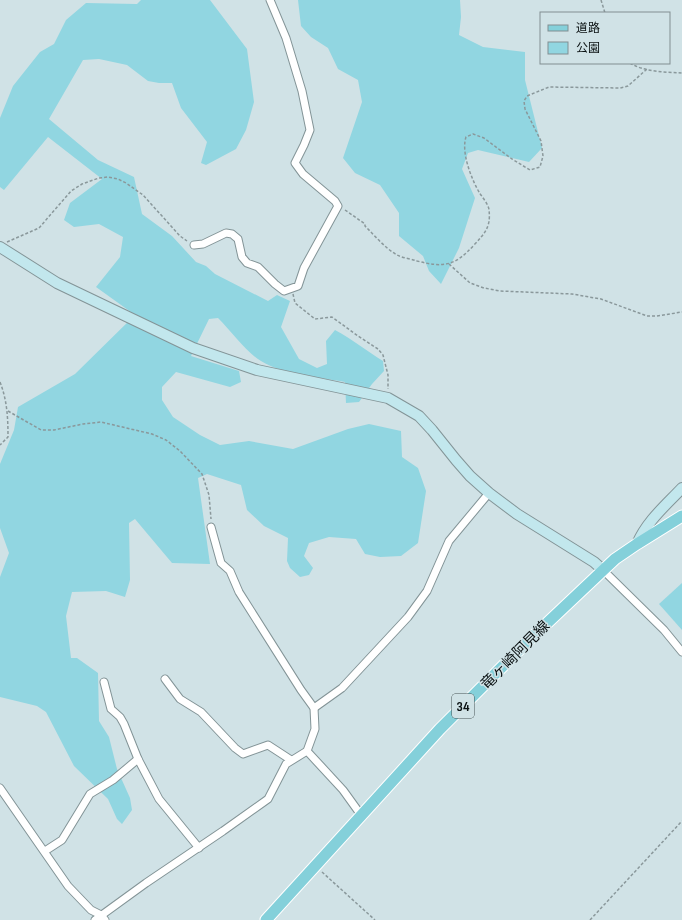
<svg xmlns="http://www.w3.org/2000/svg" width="682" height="920" font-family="'Sofia Sans Condensed','Noto Sans JP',sans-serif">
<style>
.green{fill:#91d6e1}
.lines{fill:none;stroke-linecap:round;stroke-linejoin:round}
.street-casing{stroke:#839497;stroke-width:9}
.secondary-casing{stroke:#839497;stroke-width:12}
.primary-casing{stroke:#fff;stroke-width:13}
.path{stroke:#8a989b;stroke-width:1.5;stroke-dasharray:3 2;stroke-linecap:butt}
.street{stroke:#fff;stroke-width:7}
.secondary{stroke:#c2e7ed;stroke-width:10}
.primary{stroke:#84d0da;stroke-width:11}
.labels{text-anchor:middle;stroke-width:3;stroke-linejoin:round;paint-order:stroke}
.shield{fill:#d0e2e6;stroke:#455052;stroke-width:1}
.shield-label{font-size:14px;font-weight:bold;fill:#0a1112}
.street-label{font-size:15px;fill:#0a1112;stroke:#d0e2e6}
</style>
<rect width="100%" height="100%" fill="#d0e2e6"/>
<!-- green -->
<g class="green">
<path d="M141 0H210L247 49 254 102 246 130 236 149 206 165 201 163 207 142 181 108 172 83H159L148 81 127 65 99 59 83 60 49 119 98 160 134 177 142 214 172 236 196 262 206 266 215 274 268 301 277 295 290 301 281 327 299 359 317 368 327 364 326 341 335 330C352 339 367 351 383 361L384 371 372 384 359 402 346 403 345 382C318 377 284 375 261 361 247 353 230 330 218 318L209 319 191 356 239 371 241 382 230 387 176 372 162 387V400L173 417 200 435 220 445 249 441 293 449 348 429 369 424 401 431 402 457 418 468 426 491 418 543 401 556 380 557 365 554 356 539 329 537 309 543 304 556 313 568 309 575 300 577 290 568 287 561 288 538 264 526 247 510 241 485 207 474 198 478 210 564 172 563 135 519 129 523 130 580 125 597 106 591 72 592 66 616 71 658H77L98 673 99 721 109 737 117 769 130 798 132 810 122 824 117 819 108 799 74 766 46 712 37 706 0 697V577L9 553 0 528V464L14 430 18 407 75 374 135 315 96 287 120 257 123 237 99 224 74 227 64 220 70 203 102 179 48 137 4 190 0 187V118L13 86 40 52 54 44 66 20 86 3 137 4Z"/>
<path d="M298 0H460L461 17 459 35 483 47 525 52V80L542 148 529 162 478 150 468 153 462 169 475 198 459 248 441 284 429 271 423 256 399 236V213L380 185 355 173 343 158 362 102 358 80 338 69 328 48 311 37 301 26Z"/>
<path d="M682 583V630L659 604Z"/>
</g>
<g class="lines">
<defs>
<g id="street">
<path d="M194 245 203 244 226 233 232 234 238 239 242 257 247 263 258 267 275 284 284 291 298 286 304 268 338 206 335 201 303 174 295 163 304 145 310 130 302 91 286 38 270 0"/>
<path d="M603 570 664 630 682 652"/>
<path d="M165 679 180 699 201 712 235 748 243 754 268 745 291 760"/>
<path d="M104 682 111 709 120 717 124 724 138 759 159 799 199 848"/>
<path d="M314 708 342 688 408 617 427 591 449 541 489 493"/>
<path d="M307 751 343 790 361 815"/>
<path d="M0 788 68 886 91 910 101 915 105 920"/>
<path d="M45 851 62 840 90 794 113 780 138 759"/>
<path d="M95 920 146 883 223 831 268 799 286 764 307 751 315 729 314 708 301 690 239 592 230 571 221 563 211 527"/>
</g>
<g id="secondary">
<path d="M0 247 57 283 193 348 257 370 388 398 419 416 432 430 456 460 470 476 489 493 517 514 594 562 603 570"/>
<path d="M637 544C647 521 665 506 682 488"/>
</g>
<path id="primary" d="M266 920 440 729 526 643 615 559 637 544 682 516"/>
</defs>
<!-- street casing -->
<use href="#street" class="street-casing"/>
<!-- secondary casing -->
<use href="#secondary" class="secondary-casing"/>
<!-- primary casing -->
<use href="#primary" class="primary-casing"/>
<!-- path -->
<g class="path">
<path d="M601 0 605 13"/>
<path d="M630 63C644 72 665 72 682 73"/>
<path d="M345 210 365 224V226C375 236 385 248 397 255 403 258 411 259 417 261 444 268 455 266 474 245 485 233 491 227 489 210 489 205 482 197 479 192 471 178 461 152 466 137L473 134 484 138 512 159 530 170 540 167 543 156 541 141 525 109 524 101 527 96 549 87 620 88 628 86 647 69"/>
<path d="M7 242 39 228 71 191 82 184 99 178 108 177 118 179 126 183 143 195 180 236 187 241"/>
<path d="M449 264 470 283 484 288 500 291 572 294 601 299 647 316H657L682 312"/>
<path d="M293 294 295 303 315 319 332 317 358 336 378 349 383 355 388 375V389"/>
<path d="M0 382C7 400 8 417 8 437L0 445"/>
<path d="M8 411 41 430H54L83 424 101 422 152 434 166 440 180 451 202 474 209 495 211 519"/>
<path d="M322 872 375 920"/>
<path d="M590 920 682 821"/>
</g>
<!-- street -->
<use href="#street" class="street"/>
<!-- secondary -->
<use href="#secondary" class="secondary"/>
<!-- primary -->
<use href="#primary" class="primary"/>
</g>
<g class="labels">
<!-- shield labels -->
<rect class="shield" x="452" y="694" width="22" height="24" rx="3"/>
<g class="shield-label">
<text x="463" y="711">34</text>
</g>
<!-- street labels -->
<g class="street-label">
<text transform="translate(515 655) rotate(-45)" y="5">竜ヶ崎阿見線</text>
</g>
</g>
<!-- legend -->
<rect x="540" y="12" width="130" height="52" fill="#d0e2e6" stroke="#818e91"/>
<rect x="548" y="25" width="20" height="6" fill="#84d0da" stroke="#818e91"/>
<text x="576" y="32" font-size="12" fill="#0a1112">道路</text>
<rect x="548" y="42" width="20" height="12" fill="#91d6e1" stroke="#818e91"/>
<text x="576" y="52" font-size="12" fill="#0a1112">公園</text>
</svg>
